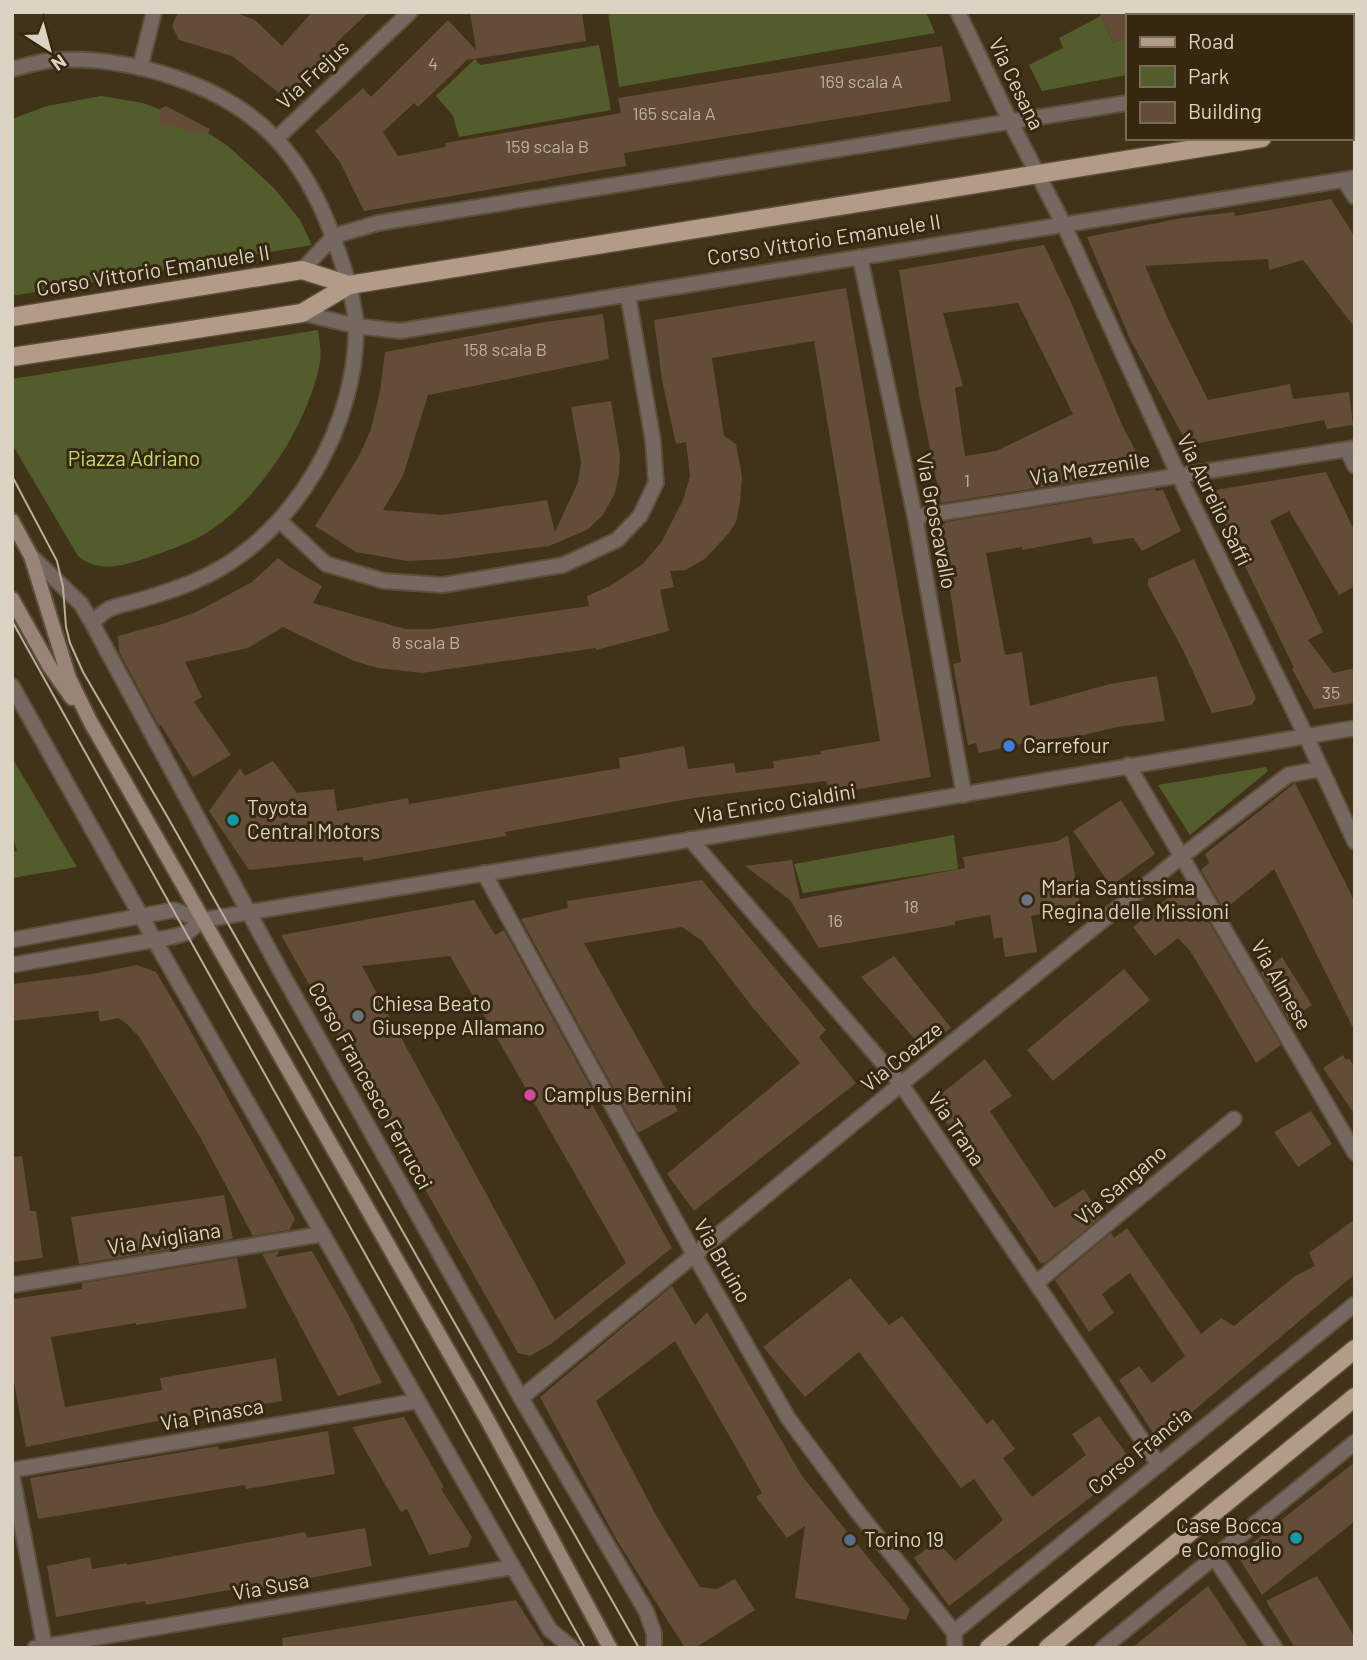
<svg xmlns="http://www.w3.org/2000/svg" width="1367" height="1660" font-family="Barlow,sans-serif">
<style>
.green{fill:#535d2c}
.building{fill:#634c38;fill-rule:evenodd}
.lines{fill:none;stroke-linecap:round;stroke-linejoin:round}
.pedestrian-casing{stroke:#5d4f39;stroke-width:18}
.minor-casing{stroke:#5d4f39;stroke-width:18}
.tertiary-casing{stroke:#5d4f39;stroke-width:18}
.secondary-casing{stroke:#5d4f39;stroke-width:18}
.primary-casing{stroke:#5d4f39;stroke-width:21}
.pedestrian{stroke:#756861;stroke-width:14}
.minor{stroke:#756861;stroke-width:14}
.tertiary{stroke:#756861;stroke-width:14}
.secondary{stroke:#988578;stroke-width:14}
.primary{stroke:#b39b8a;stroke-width:18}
.tram{stroke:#b8ae9d;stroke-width:2}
.shop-dot{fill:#3f7fe0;stroke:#36280f;stroke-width:2.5}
.culture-dot{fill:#0f9aa8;stroke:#36280f;stroke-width:2.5}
.worship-dot{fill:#6b7280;stroke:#36280f;stroke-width:2.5}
.hotel-dot{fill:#d1479c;stroke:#36280f;stroke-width:2.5}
.service-dot{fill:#5c6f8a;stroke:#36280f;stroke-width:2.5}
.labels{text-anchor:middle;stroke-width:6;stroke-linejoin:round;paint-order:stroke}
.number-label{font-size:18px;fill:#beb1a2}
.street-label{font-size:21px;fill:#dcd3c5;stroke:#36280f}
.park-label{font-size:21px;fill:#c5dc69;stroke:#36280f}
.poi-label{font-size:21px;fill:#dcd3c5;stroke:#36280f;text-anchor:start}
</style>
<rect width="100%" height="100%" fill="#41321a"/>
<!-- green -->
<g class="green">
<path d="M608 12H926L935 33 619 87Z"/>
<path d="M1143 12H1355V33L1351 34V16H1145Z"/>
<path d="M1101 16 1113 43 1127 37V75L1042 91 1029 65 1063 48 1059 38Z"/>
<path d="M599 45 611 110 459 137 453 116 436 96 475 59 480 65Z"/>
<path d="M101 96 143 103 188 120 228 146 274 188 300 220 312 245 12 296V119L47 106Z"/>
<path d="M318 330C319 340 322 352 320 362 309 423 258 503 203 535 185 545 163 552 144 559 121 566 98 573 78 556L12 444V379Z"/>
<path d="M12 758 77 867 12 878V852L17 851 12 835Z"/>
<path d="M1266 767 1268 771 1190 835 1158 785Z"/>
<path d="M954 835 958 869 803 893 794 864Z"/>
</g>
<!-- building -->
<g class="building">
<path d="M178 12H234L255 20 282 46 312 12H369L335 44 339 48 291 93H279L232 56 179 40 172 26Z"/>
<path d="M470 12H582L586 41 467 60 418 107 414 103 383 132 398 156 446 147 445 143 621 113 618 98 942 46 951 101 624 153 626 166 364 211 340 162 315 131 363 88 371 97 448 20 476 50Z"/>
<path d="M1099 12H1127V37L1113 43Z"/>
<path d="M166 106 210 129 207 135 158 123 161 108Z"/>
<path d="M1331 199 1355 237V328L1303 260 1269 270 1268 259 1145 266 1169 321 1208 400 1290 384 1293 399 1349 392 1353 425 1327 429 1324 420 1188 445 1130 339 1087 237 1182 218 1234 212 1235 216Z"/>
<path d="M1044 245 1070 300 1122 425 1146 471 941 503 919 395 899 270ZM1018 303 1073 414 996 451 965 456 955 388 963 386 943 313Z"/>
<path d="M846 288 931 777 829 794 826 781 694 798 505 832 506 836 363 861V857L249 870 209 811 240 768 245 776 273 761 297 793 334 789 337 811 408 798 409 804 620 768 619 758 684 746 688 769 734 763 736 773 774 768 773 761 821 754 820 751 880 741 814 341 712 358 724 436 736 444 742 477 740 502 736 522 729 533 706 558 686 570 670 571 674 587 660 590 669 631 596 650V648L422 673 378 668 354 661 283 627 248 648 185 662 202 697 194 702 231 755 193 777 161 725 159 726 119 652 118 636 162 624 196 612 252 582 278 558 291 568 322 586 313 603 405 629H432L589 606 587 596 610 586 643 564 662 541 683 500 690 476 686 442 676 444 662 380 654 320Z"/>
<path d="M603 314 609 359 428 395 403 476 383 510 443 515 547 500 555 532 578 482 581 462 571 407 611 401 620 455 619 474 615 493 603 515 587 530 549 546 449 559 407 561 356 552 315 526 359 456 371 429 380 391 385 352 539 323Z"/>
<path d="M1326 472 1355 532V586L1339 595 1289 511 1270 521 1323 632 1308 640 1333 673 1355 668V703L1314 709 1292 669 1294 668 1209 491Z"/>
<path d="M1155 489 1156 491 1163 490 1181 531 1142 551 1133 538 1093 544 1091 537 1022 550V547L986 553 1005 655 1022 652 1030 706 1110 684 1157 676 1165 721 1117 727 1084 735 1034 741 979 753 976 743 968 745 953 664 961 662 940 525 945 524V522Z"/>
<path d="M1194 559 1256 698 1252 705 1212 713 1183 650 1148 586V579Z"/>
<path d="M1295 783 1355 902V1032L1274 869 1224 910 1201 870 1209 863 1205 854Z"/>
<path d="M1121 800 1155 854 1111 886 1073 831Z"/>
<path d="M1068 835 1080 906 1031 916 1037 952 1005 957 1002 937 994 939 990 915 955 921V925L819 948 790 900 745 866 792 860 800 899 965 868 963 857 1058 841Z"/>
<path d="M702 880 826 1030 819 1037 856 1083 694 1211 667 1174 800 1063 753 1008 702 941 682 927 584 943 678 1111 638 1133 521 919 568 908 567 901Z"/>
<path d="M1186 883 1281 1045 1256 1063 1215 992 1190 951 1178 938 1155 956 1133 927Z"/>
<path d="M474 900 495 935 504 930 594 1093 588 1097 672 1248 551 1344 530 1356 518 1353 281 935ZM450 956 626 1263 555 1320 362 966Z"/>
<path d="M894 956 951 1028 924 1050 861 977Z"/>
<path d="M1282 957 1312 1005 1289 1020 1261 973Z"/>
<path d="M137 965 156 972 181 1014 295 1219 289 1230 253 1236 200 1137 140 1038 127 1024 118 1018 100 1022 98 1011 12 1021V984L92 974Z"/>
<path d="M1124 969 1150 1000 1053 1081 1027 1050Z"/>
<path d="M1343 1055 1346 1060 1349 1058 1355 1068V1115L1323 1068Z"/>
<path d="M985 1059 1012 1096 990 1111 1054 1208 1084 1189 1101 1217 1044 1264 1043 1262 1041 1264 932 1101Z"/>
<path d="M1311 1111 1332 1144 1298 1167 1274 1132Z"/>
<path d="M22 1156 30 1211H36L43 1258 12 1262V1157Z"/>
<path d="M224 1195 233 1239 79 1264 71 1217Z"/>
<path d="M1355 1219V1274L1158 1441 1119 1380 1139 1366 1152 1383 1185 1356 1130 1273 1102 1294 1114 1313 1089 1332 1055 1280 1111 1233 1114 1238 1127 1228 1201 1334 1221 1318 1234 1326 1295 1276 1315 1266 1309 1253Z"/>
<path d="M279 1251 276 1257 312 1251 349 1316 382 1383 338 1396 262 1254Z"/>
<path d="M237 1258 247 1308 136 1325V1323L51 1337 65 1407 162 1390 160 1378 276 1358 282 1401 152 1422 26 1447 12 1371V1299L82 1289V1283Z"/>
<path d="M850 1278 889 1325 902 1316 987 1424 993 1419 1015 1449 1003 1458 1032 1497 1086 1455 1072 1434 1099 1416 1134 1464 949 1606 914 1558 937 1541 955 1561 1003 1520 974 1479 961 1488 859 1352 805 1397 763 1347Z"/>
<path d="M672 1286 695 1325 707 1312 802 1476 910 1609 906 1620 795 1598 805 1526 787 1538 756 1497 762 1493 675 1341 596 1401 657 1517 700 1587 717 1589 735 1579 755 1610 695 1648H685L616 1539 540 1397Z"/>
<path d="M404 1417 444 1487 441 1489 472 1537 468 1547 429 1555 407 1509 401 1512 352 1427Z"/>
<path d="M328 1431 335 1474 246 1489 245 1485 38 1519 30 1478 218 1446 219 1450Z"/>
<path d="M1355 1462V1521L1262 1595 1237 1555Z"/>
<path d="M365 1528 372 1566 258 1588 257 1585 146 1605 145 1601 56 1617 47 1566 90 1557 92 1569 127 1563V1565L305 1532 307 1538Z"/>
<path d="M1317 1576 1355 1637V1648H1295L1266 1601Z"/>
<path d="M1208 1586 1249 1648H1132Z"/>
<path d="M516 1600 546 1648H494L492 1646 480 1648H283L282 1638Z"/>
</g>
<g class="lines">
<defs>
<path id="pedestrian" d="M1182 856 1288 775 1321 769"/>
<g id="minor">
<path d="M958 12 1010 121 1064 225 1179 476 1306 736 1355 842"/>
<path d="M1351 67 1355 66"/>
<path d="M140 68 154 12"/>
<path d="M276 139 410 12"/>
<path d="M1344 180 1355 197"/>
<path d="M860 257 915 517 964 795"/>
<path d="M302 270 334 236 378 223 1127 103"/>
<path d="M302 313 356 326 400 331 1355 178"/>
<path d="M1347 450 1355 466"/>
<path d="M915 517 1355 448"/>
<path d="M280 521 326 564 384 581 443 585 563 565 617 540 640 516 656 483 653 441 628 295"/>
<path d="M31 556 81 604 92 623 280 970 521 1398 646 1611 654 1633V1648"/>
<path d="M92 623C97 618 103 612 109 609 118 605 130 603 140 600 164 593 187 586 210 574 296 530 357 424 356 327 356 314 352 299 349 285"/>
<path d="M12 686 155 941 513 1567 550 1630 572 1648"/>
<path d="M1128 765 1355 1153"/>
<path d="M690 839 901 1084 1159 1465"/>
<path d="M484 873 695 1256 788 1418 856 1510 954 1632 955 1648"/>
<path d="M1036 1283 1234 1119"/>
<path d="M12 1285 323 1234"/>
<path d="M521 1398 901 1084 1182 856"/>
<path d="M12 1470 418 1401"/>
<path d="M12 1475 45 1648"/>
<path d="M1214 1557 1275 1648"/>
<path d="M954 1632 1355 1304"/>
<path d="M35 1648 513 1567"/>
<path d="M1103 1648 1355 1442"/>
</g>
<g id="tertiary">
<path d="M12 69C26 66 40 61 54 60 129 56 223 83 275 138 314 179 333 232 349 285"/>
<path d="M12 940 174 910 202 920 865 811 1355 728"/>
<path d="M12 965 171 937 187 933 202 920"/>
</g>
<g id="secondary">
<path d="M12 521 31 556 69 678 90 721 487 1419 610 1648"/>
<path d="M12 599 50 667 72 698"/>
</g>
<g id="primary">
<path d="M1351 124H1355"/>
<path d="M12 317 302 270 349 285"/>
<path d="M12 357 302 313 349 285 1262 138"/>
<path d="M989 1648 1355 1349"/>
<path d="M1048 1648 1355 1397"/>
</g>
</defs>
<!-- pedestrian casing -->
<use href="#pedestrian" class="pedestrian-casing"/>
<!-- minor casing -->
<use href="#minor" class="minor-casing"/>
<!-- tertiary casing -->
<use href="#tertiary" class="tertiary-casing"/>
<!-- secondary casing -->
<use href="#secondary" class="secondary-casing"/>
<!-- primary casing -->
<use href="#primary" class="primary-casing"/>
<!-- pedestrian -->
<use href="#pedestrian" class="pedestrian"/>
<!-- minor -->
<use href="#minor" class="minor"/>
<!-- tertiary -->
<use href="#tertiary" class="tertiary"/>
<!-- secondary -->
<use href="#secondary" class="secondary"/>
<!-- primary -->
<use href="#primary" class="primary"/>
<!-- tram -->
<g class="tram">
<path d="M12 476 57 561 63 587 66 627 70 643 83 672 167 816 639 1648"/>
<path d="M12 621 585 1648"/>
</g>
</g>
<!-- markers -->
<circle class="shop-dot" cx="1009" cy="746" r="7"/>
<g class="culture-dot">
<circle cx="233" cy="820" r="7"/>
<circle cx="1296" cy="1538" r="7"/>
</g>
<g class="worship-dot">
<circle cx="1027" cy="900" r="7"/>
<circle cx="358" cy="1016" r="7"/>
</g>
<circle class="hotel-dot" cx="530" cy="1095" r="7"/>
<circle class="service-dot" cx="850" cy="1540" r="7"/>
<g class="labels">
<!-- number labels -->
<g class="number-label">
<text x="433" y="70">4</text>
<text x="861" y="88">169 scala A</text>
<text x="674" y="120">165 scala A</text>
<text x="547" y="153">159 scala B</text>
<text x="505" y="356">158 scala B</text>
<text x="967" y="487">1</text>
<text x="426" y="649">8 scala B</text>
<text x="1331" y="699">35</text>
<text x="911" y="913">18</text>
<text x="835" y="927">16</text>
</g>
<!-- street labels -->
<g class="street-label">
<text transform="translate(313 75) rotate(-43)" y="7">Via Frejus</text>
<text transform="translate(1016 84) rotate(64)" y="7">Via Cesana</text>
<text transform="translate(824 240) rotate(-9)" y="7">Corso Vittorio Emanuele II</text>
<text transform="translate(153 271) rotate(-9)" y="7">Corso Vittorio Emanuele II</text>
<text transform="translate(1090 469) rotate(-9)" y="7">Via Mezzenile</text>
<text transform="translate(1214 500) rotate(64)" y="7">Via Aurelio Saffi</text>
<text transform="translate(936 521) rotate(79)" y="7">Via Groscavallo</text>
<text transform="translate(775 804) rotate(-9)" y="7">Via Enrico Cialdini</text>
<text transform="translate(1281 985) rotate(60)" y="7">Via Almese</text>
<text transform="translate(902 1057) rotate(-39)" y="7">Via Coazze</text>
<text transform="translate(370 1086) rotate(61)" y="7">Corso Francesco Ferrucci</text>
<text transform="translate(956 1129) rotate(56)" y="7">Via Trana</text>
<text transform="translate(1121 1185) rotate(-40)" y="7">Via Sangano</text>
<text transform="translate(164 1239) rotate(-9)" y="7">Via Avigliana</text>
<text transform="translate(722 1261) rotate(60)" y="7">Via Bruino</text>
<text transform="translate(212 1415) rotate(-10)" y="7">Via Pinasca</text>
<text transform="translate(1140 1451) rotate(-39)" y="7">Corso Francia</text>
<text transform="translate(271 1587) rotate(-10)" y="7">Via Susa</text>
</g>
<!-- park labels -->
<g class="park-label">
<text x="134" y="466">Piazza Adriano</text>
</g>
<!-- poi labels -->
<g class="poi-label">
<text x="1023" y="753">Carrefour</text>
<text x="247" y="815">Toyota<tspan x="247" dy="24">Central Motors</tspan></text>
<text x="1041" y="895">Maria Santissima<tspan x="1041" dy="24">Regina delle Missioni</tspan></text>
<text x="372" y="1011">Chiesa Beato<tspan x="372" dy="24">Giuseppe Allamano</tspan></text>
<text x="544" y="1102">Camplus Bernini</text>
<text x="1282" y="1533" text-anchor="end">Case Bocca<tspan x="1282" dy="24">e Comoglio</tspan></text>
<text x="864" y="1547">Torino 19</text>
</g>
</g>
<!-- border -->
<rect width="1367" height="1660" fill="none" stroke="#dcd3c5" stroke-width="28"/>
<!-- legend -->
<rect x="1126" y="14" width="228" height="126" fill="#36280f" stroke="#786c58" stroke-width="2"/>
<rect x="1140" y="37" width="35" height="10" fill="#b39b8a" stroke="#786c58" stroke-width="2"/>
<text x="1188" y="49" font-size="21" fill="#dcd3c5">Road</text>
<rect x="1140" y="66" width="35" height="21" fill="#535d2c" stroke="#786c58" stroke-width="2"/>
<text x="1188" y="84" font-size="21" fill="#dcd3c5">Park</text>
<rect x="1140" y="102" width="35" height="21" fill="#634c38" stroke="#786c58" stroke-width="2"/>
<text x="1188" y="119" font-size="21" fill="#dcd3c5">Building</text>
<!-- north arrow -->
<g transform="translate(49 49) rotate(144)" stroke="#36280f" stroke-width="5" paint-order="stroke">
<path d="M0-5L12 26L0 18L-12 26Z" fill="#dcd3c5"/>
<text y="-10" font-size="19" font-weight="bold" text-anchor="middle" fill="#dcd3c5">N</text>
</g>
</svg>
